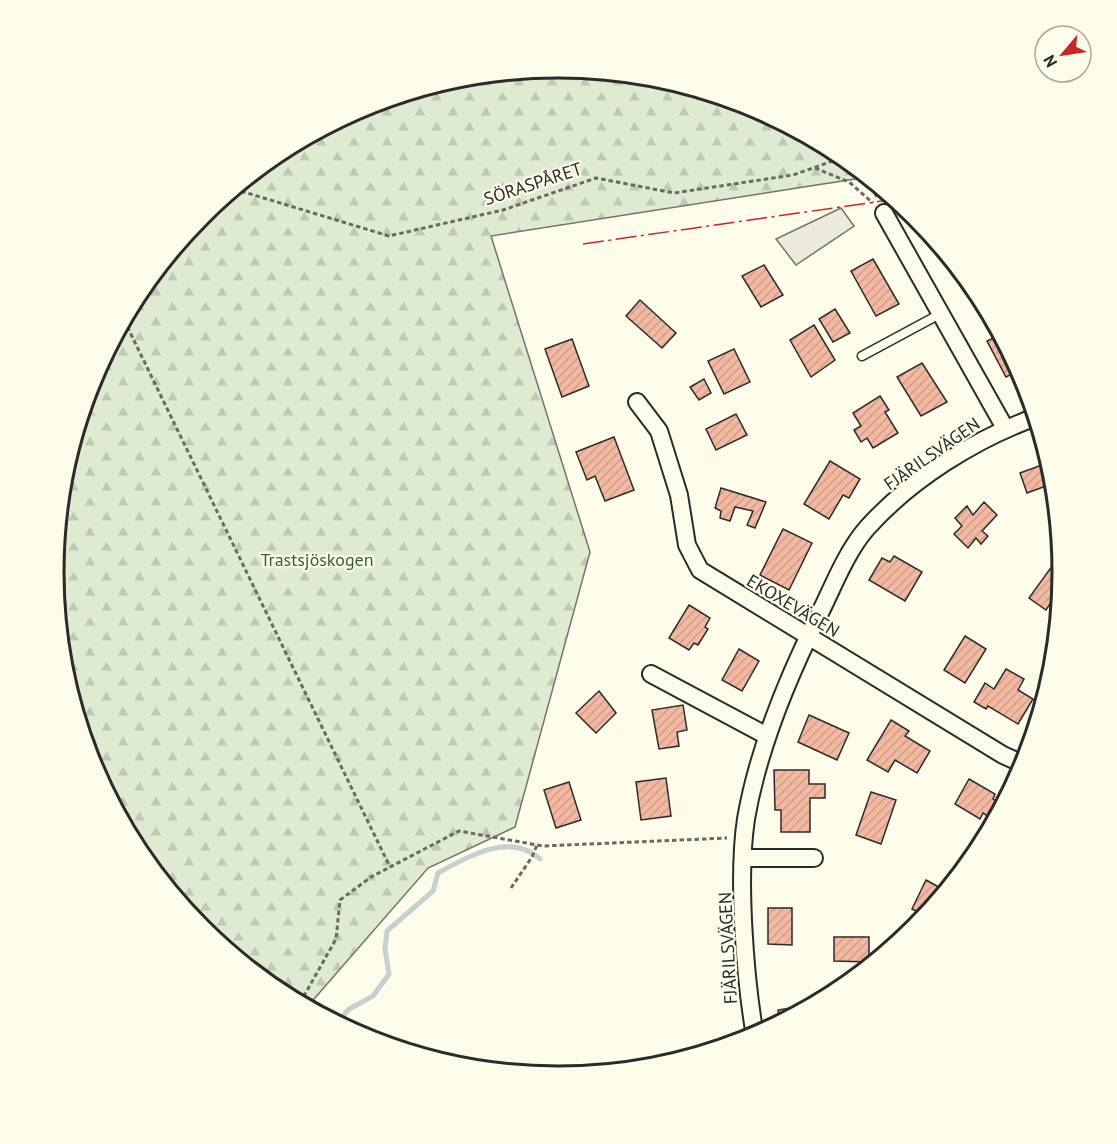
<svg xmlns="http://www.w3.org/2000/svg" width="1117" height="1144" font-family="'PT Sans',sans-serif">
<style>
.forest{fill:url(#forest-firs);stroke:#74746e;stroke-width:1.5}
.parking{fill:#eceadb;stroke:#74746e;stroke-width:1.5}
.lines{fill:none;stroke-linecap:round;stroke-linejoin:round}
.stream{stroke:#c7d0d0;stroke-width:5}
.building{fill:url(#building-hatch);stroke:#2b2b2b;stroke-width:1.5}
.lane-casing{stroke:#2b2b2b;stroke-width:11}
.street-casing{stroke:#2b2b2b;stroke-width:20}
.path{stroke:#6a6964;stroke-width:3;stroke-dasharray:4.5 3;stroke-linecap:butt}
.lane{stroke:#fdfbea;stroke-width:8}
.street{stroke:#fdfbea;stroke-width:16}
.power{stroke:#c62828;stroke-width:1.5;stroke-dasharray:21 4.5 3 4.5;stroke-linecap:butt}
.labels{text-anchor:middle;stroke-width:4.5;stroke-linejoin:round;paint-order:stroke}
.street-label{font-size:18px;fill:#2b2b2b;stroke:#fdfbea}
.park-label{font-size:18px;fill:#34623c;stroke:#fdfbea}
.rim{fill:none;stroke:#2b2b2b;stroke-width:3}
</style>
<defs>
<pattern id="forest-firs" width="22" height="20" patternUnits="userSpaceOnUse" patternTransform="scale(1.5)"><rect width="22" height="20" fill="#deebd1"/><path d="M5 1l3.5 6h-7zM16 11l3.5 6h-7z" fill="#bfcab4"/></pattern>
<pattern id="building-hatch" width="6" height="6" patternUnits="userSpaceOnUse" patternTransform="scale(1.5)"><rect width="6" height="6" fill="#f2b8a0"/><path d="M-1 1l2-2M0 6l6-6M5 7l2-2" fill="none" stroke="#d09e8a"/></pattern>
</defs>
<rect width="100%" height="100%" fill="#fdfbea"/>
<!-- forest -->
<path class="forest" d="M559 68C591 71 627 70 659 78 735 96 808 127 868 177L491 236 590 552 515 827 428 868 307 1007C271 987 230 957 201 928 189 915 178 900 167 887 0 657 37 321 277 153 325 120 403 89 460 77 492 71 526 71 559 68Z"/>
<!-- parking -->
<path class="parking" d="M841 208 854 226 796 265 776 239Z"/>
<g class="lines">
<!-- stream -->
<path class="stream" d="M337 1023 349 1009 373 996 389 974 385 949 387 931 433 891 438 873C467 857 510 831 540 859"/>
</g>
<!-- building -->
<g class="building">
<path d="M873 259 899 304 876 316 851 271Z"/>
<path d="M764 265 783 295 761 307 742 276Z"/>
<path d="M640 300 676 333 662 348 626 316Z"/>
<path d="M835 309 850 333 833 342 819 319Z"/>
<path d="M814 325 835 360 811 377 790 340Z"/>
<path d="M1001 334 1020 370 1006 377 987 341Z"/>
<path d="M572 339 589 386 562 397 545 349Z"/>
<path d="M734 349 750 382 724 394 708 361Z"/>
<path d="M922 363 947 402 921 416 897 377Z"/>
<path d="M704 379 711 393 699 400 690 387Z"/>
<path d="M880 396 889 410 885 412 898 433 873 448 867 438 861 442 854 430 861 426 853 413Z"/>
<path d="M736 414 747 435 716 450 706 429Z"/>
<path d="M614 437 634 490 605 501 595 476 587 480 576 452Z"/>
<path d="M830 461 860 479 849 498 843 495 829 519 804 504Z"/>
<path d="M1050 462 1054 483 1027 493 1020 473Z"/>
<path d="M721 488 766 502 755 528 747 525 753 511 735 507 730 521 720 518 721 511 715 508Z"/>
<path d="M984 502 997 515 982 531 988 536 981 544 976 538 968 548 954 534 962 526 955 518 967 506 973 515Z"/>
<path d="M783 529 812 543 789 590 760 575Z"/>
<path d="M894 556 922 572 905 601 869 580 882 558 890 562Z"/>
<path d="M1055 562 1062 567 1060 600 1055 596 1046 610 1029 598Z"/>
<path d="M689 605 710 618 705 627 708 629 698 645 694 643 689 650 669 638Z"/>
<path d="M965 636 986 649 965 683 944 670Z"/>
<path d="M739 649 759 661 742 691 722 680Z"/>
<path d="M1006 669 1024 679 1018 690 1033 699 1018 724 988 706 986 709 974 702 985 683 994 689Z"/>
<path d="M599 691 616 713 596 733 576 713Z"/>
<path d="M683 705 687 730 677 732 679 746 659 749 652 710Z"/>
<path d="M809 715 849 733 837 760 798 742Z"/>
<path d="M891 720 909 731 905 736 930 751 917 773 895 760 888 772 867 760Z"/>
<path d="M774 770H809V784H825V798H810V832H781V810H775Z"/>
<path d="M666 778 671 816 641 820 636 782Z"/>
<path d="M969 779 995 794 993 799 996 801 987 816 983 813 980 819 955 804Z"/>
<path d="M569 782 581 820 556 828 544 790Z"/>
<path d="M871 792 896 800 881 844 856 835Z"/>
<path d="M926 880 946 891 924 918V914L912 909Z"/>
<path d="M768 908H792V945L768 944Z"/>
<path d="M834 937H869V962L834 961Z"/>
<path d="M801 1006 802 1011 780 1023 778 1010Z"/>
</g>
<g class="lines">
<defs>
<path id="lane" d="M862 356 940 314"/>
<g id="street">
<path d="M884 213 1005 428"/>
<path d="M637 402 659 431 679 495 687 545 700 570 1003 755 1025 765"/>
<path d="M651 674 767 736"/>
<path d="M744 858H814"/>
<path d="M755 1036C745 978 737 878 746 819 758 749 787 679 819 615 833 587 846 552 867 528 911 479 975 439 1036 417"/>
</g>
</defs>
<!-- lane casing -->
<use href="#lane" class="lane-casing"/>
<!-- street casing -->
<use href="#street" class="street-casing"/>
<!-- path -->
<g class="path">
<path d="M815 168 849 182 873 203"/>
<path d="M871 179 870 184 878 199"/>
<path d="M234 189 389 236 503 210 596 178 674 193 793 175 844 157"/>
<path d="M124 320 390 867"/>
<path d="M511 888 532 857 537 845"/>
<path d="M300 1003 336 939 340 900 371 877 459 831 543 846 727 838"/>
</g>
<!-- lane -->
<use href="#lane" class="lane"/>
<!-- street -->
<use href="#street" class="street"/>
<!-- power -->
<path class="power" d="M583 244 896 199"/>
</g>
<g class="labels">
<!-- street labels -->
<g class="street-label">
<text transform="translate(533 184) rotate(-18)" y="6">SÖRASPÅRET</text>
<text transform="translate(932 454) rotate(-35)" y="6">FJÄRILSVÄGEN</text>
<text transform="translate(793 606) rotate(31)" y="6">EKOXEVÄGEN</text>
<text transform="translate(728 948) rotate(-93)" y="6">FJÄRILSVÄGEN</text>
</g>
<!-- park labels -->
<g class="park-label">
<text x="317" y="566">Trastsjöskogen</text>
</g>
</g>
<!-- crop -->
<path d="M0 0H1117V1144H0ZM64 572a494 494 0 1 1 988 0a494 494 0 1 1-988 0Z" fill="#fdfbea" fill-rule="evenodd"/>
<path class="rim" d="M64 572a494 494 0 1 1 988 0a494 494 0 1 1-988 0Z"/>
<!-- north arrow -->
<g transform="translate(1063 54) rotate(241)"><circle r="28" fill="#fdfbea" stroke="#a9a89e" stroke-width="1.5"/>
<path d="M0-4.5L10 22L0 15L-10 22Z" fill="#c62828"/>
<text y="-9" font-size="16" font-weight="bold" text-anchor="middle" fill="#2b2b2b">N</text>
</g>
</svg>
